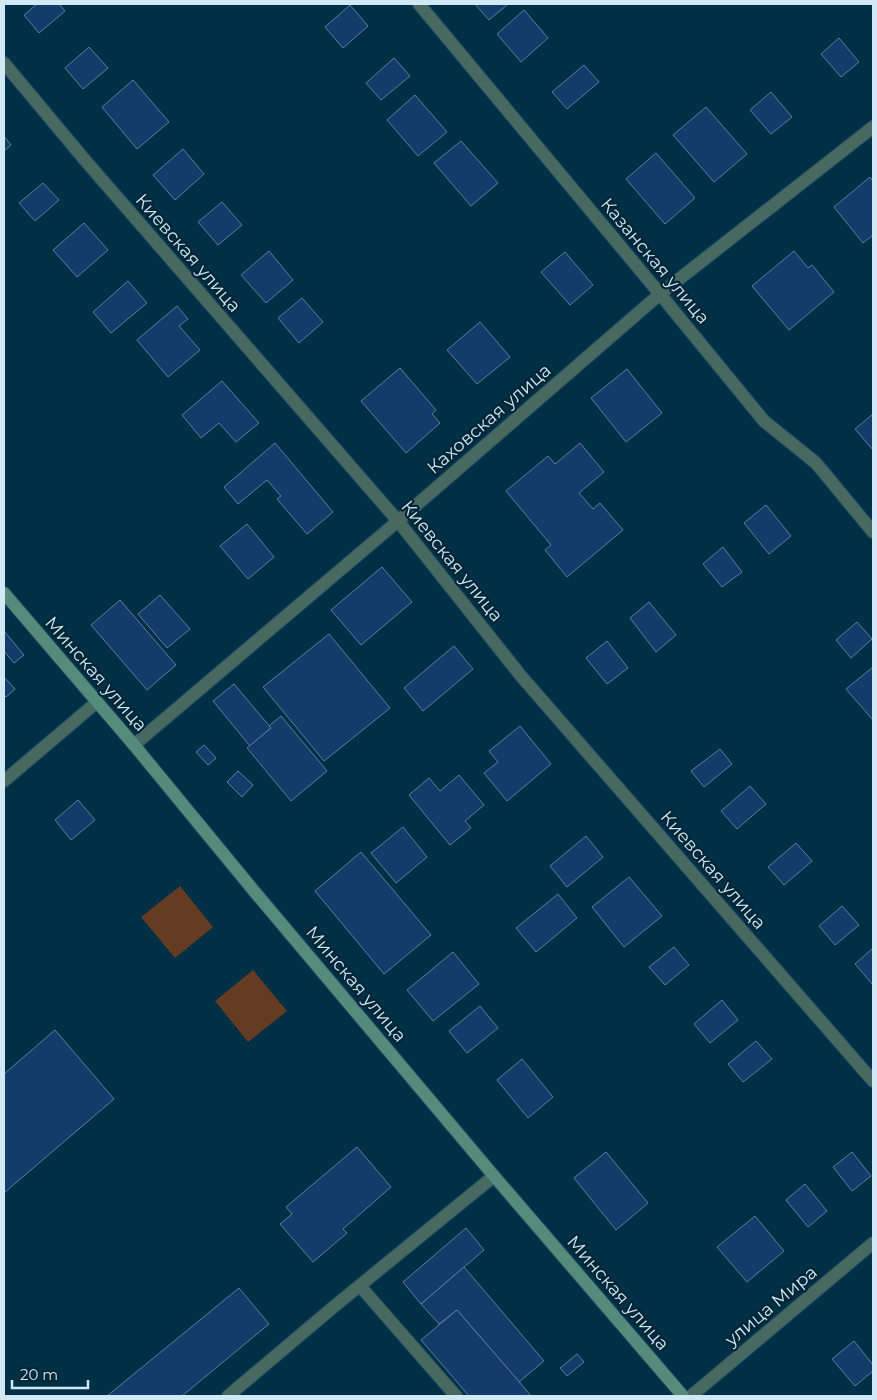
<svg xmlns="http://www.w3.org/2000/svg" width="877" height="1400" font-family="Montserrat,sans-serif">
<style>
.green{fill:#633c22}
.building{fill:#133c6a;stroke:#607c9e}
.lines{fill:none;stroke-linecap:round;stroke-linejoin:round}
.service-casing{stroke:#214d62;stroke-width:14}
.minor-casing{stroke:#214d62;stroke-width:14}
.secondary-casing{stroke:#214d62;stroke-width:14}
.service{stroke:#48695f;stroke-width:12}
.minor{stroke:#48695f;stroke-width:12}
.secondary{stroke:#558b7b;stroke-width:12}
.labels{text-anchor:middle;stroke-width:4.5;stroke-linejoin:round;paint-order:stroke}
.street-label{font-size:18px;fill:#d1e8f5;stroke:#032636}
</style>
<rect width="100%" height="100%" fill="#003046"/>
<!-- green -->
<g class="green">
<path d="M180 886 213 927 175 958 141 917Z"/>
<path d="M253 970 287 1011 248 1042 215 1001Z"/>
</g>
<!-- building -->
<g class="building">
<path d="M37 4H59L65 11 39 33 24 15Z"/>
<path d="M475 4H508L489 20Z"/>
<path d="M350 5 368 26 343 48 325 27Z"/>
<path d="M524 10 548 38 521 62 497 34Z"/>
<path d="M839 38 859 62 841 77 821 54Z"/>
<path d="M89 47 108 68 83 89 65 68Z"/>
<path d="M394 58 410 76 381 100 366 83Z"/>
<path d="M584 65 599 82 567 109 552 92Z"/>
<path d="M133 80 169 122 137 149 102 107Z"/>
<path d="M771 92 792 117 771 134 750 110Z"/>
<path d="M415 95 447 132 418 156 387 120Z"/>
<path d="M706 107 747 154 714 182 673 135Z"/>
<path d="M4 136 11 145 4 151Z"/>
<path d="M461 141 498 183 471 206 434 163Z"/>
<path d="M183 149 204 174 175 200 153 175Z"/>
<path d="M656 153 695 198 665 224 626 179Z"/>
<path d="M870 177 873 181V235L863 243 834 207Z"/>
<path d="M43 183 59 200 35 221 19 203Z"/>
<path d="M222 202 242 225 218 245 198 222Z"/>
<path d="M84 223 108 250 77 277 53 250Z"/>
<path d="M269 251 293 280 266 303 241 275Z"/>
<path d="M794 251 808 268 812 265 834 292 789 330 752 286Z"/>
<path d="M565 252 593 285 570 305 541 272Z"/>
<path d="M128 281 147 303 111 333 93 312Z"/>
<path d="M302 298 323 322 299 343 278 318Z"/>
<path d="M177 306 188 319 179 326 200 350 168 377 137 340Z"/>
<path d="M480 322 510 357 477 384 447 350Z"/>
<path d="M400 368 436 410 432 414 440 423 406 453 361 401Z"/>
<path d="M627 369 662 413 626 442 591 398Z"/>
<path d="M222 381 259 423 236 442 219 423 201 438 182 415Z"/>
<path d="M873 414V450L855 429Z"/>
<path d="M275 443 333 512 307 534 277 499 281 496 267 480 238 504 224 487Z"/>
<path d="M580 443 604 472 579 493 593 509 600 503 623 530 567 577 545 550 551 545 506 491 548 456 555 464Z"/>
<path d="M766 505 791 536 769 554 744 523Z"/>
<path d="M247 524 274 557 248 579 220 546Z"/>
<path d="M723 547 742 572 722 587 703 564Z"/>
<path d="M382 567 412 602 361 645 331 610Z"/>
<path d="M160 595 190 629 167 648 138 614Z"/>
<path d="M120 600 176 665 147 690 91 625Z"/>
<path d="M649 602 676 635 656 652 630 618Z"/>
<path d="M857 622 872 639 851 658 836 640Z"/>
<path d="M4 631 24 655 14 663 4 651Z"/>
<path d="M329 634 390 708 324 761 263 687Z"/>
<path d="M607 641 628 668 607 684 586 658Z"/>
<path d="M454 646 473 669 423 711 404 688Z"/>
<path d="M873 667V720L846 689Z"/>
<path d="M4 677 15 689 6 697 4 695Z"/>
<path d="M234 684 271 728 250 746 213 701Z"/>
<path d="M281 716 327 771 291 801 247 748 271 728 269 726Z"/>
<path d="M520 726 551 764 507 801 484 773 498 762 489 751Z"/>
<path d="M204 745 216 758 208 765 196 752Z"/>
<path d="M720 749 732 764 704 787 691 771Z"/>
<path d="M238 771 253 785 242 797 227 782Z"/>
<path d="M459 775 484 805 465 821 471 828 450 845 409 795 429 778 440 791Z"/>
<path d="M750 786 766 804 737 829 721 811Z"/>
<path d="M78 800 95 820 71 840 55 820Z"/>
<path d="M403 827 427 857 396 883 371 853Z"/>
<path d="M586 836 603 857 567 887 550 866Z"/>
<path d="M796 843 812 861 784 885 768 867Z"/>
<path d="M361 852 431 935 384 974 315 891Z"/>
<path d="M629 877 662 916 624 947 592 907Z"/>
<path d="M558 894 577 918 536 952 516 928Z"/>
<path d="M842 906 859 925 835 945 819 926Z"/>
<path d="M674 947 689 965 665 985 649 967Z"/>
<path d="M873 948V985L855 964Z"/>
<path d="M453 952 479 984 433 1021 407 990Z"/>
<path d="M722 1000 738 1020 710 1043 694 1024Z"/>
<path d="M480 1006 498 1028 467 1053 449 1031Z"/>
<path d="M55 1030 114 1099 4 1193V1074Z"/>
<path d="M756 1041 772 1059 743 1082 728 1064Z"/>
<path d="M522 1059 553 1097 528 1118 497 1080Z"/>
<path d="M357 1147 391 1187 343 1229 347 1233 313 1262 280 1224 292 1214 286 1207Z"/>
<path d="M606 1152 648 1203 616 1230 574 1178Z"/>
<path d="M852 1152 871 1176 852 1191 833 1167Z"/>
<path d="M805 1184 827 1211 808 1227 786 1200Z"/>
<path d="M755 1216 784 1251 747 1282 717 1247Z"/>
<path d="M466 1228 484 1250 421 1304 403 1282Z"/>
<path d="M464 1267 544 1361 519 1382 457 1310 439 1324 421 1304Z"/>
<path d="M239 1288 269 1324 182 1396H107Z"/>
<path d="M457 1310 522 1385 531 1396H469L421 1340Z"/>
<path d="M854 1341 873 1365V1371L855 1386 832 1359Z"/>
<path d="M577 1354 584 1362 567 1376 560 1368Z"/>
</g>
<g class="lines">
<defs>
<g id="service">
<path d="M4 781 97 702"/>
<path d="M360 1286 456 1396"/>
<path d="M228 1396 331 1309 494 1176"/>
<path d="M691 1396 873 1243"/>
</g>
<g id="minor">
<path d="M419 4 660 294 764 421 816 463 873 532"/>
<path d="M4 63 84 159 398 521 521 676 873 1081"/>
<path d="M134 745 398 521 660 294 873 127"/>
</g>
<path id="secondary" d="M4 593 134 745 254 891 494 1176 683 1396"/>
</defs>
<!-- service casing -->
<use href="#service" class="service-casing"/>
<!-- minor casing -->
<use href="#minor" class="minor-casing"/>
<!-- secondary casing -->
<use href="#secondary" class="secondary-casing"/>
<!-- service -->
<use href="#service" class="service"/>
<!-- minor -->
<use href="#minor" class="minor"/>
<!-- secondary -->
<use href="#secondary" class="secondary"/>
</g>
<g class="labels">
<!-- street labels -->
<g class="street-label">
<text transform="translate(188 253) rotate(49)" y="6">Киевская улица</text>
<text transform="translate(655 261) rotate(50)" y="6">Казанская улица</text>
<text transform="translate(489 419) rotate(-41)" y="6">Каховская улица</text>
<text transform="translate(452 561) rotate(51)" y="6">Киевская улица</text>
<text transform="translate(96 674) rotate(49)" y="6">Минская улица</text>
<text transform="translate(713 870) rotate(49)" y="6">Киевская улица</text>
<text transform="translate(356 984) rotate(50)" y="6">Минская улица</text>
<text transform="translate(618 1293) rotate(49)" y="6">Минская улица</text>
<text transform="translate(771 1306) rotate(-40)" y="6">улица Мира</text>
</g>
</g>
<!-- border -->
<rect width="877" height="1400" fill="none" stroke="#d1e8f5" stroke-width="10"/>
<!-- scale -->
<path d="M12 1380v8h76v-8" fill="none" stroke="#d1e8f5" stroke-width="2.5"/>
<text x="20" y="1380" font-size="15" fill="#d1e8f5" stroke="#032636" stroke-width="4" paint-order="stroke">20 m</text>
</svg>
